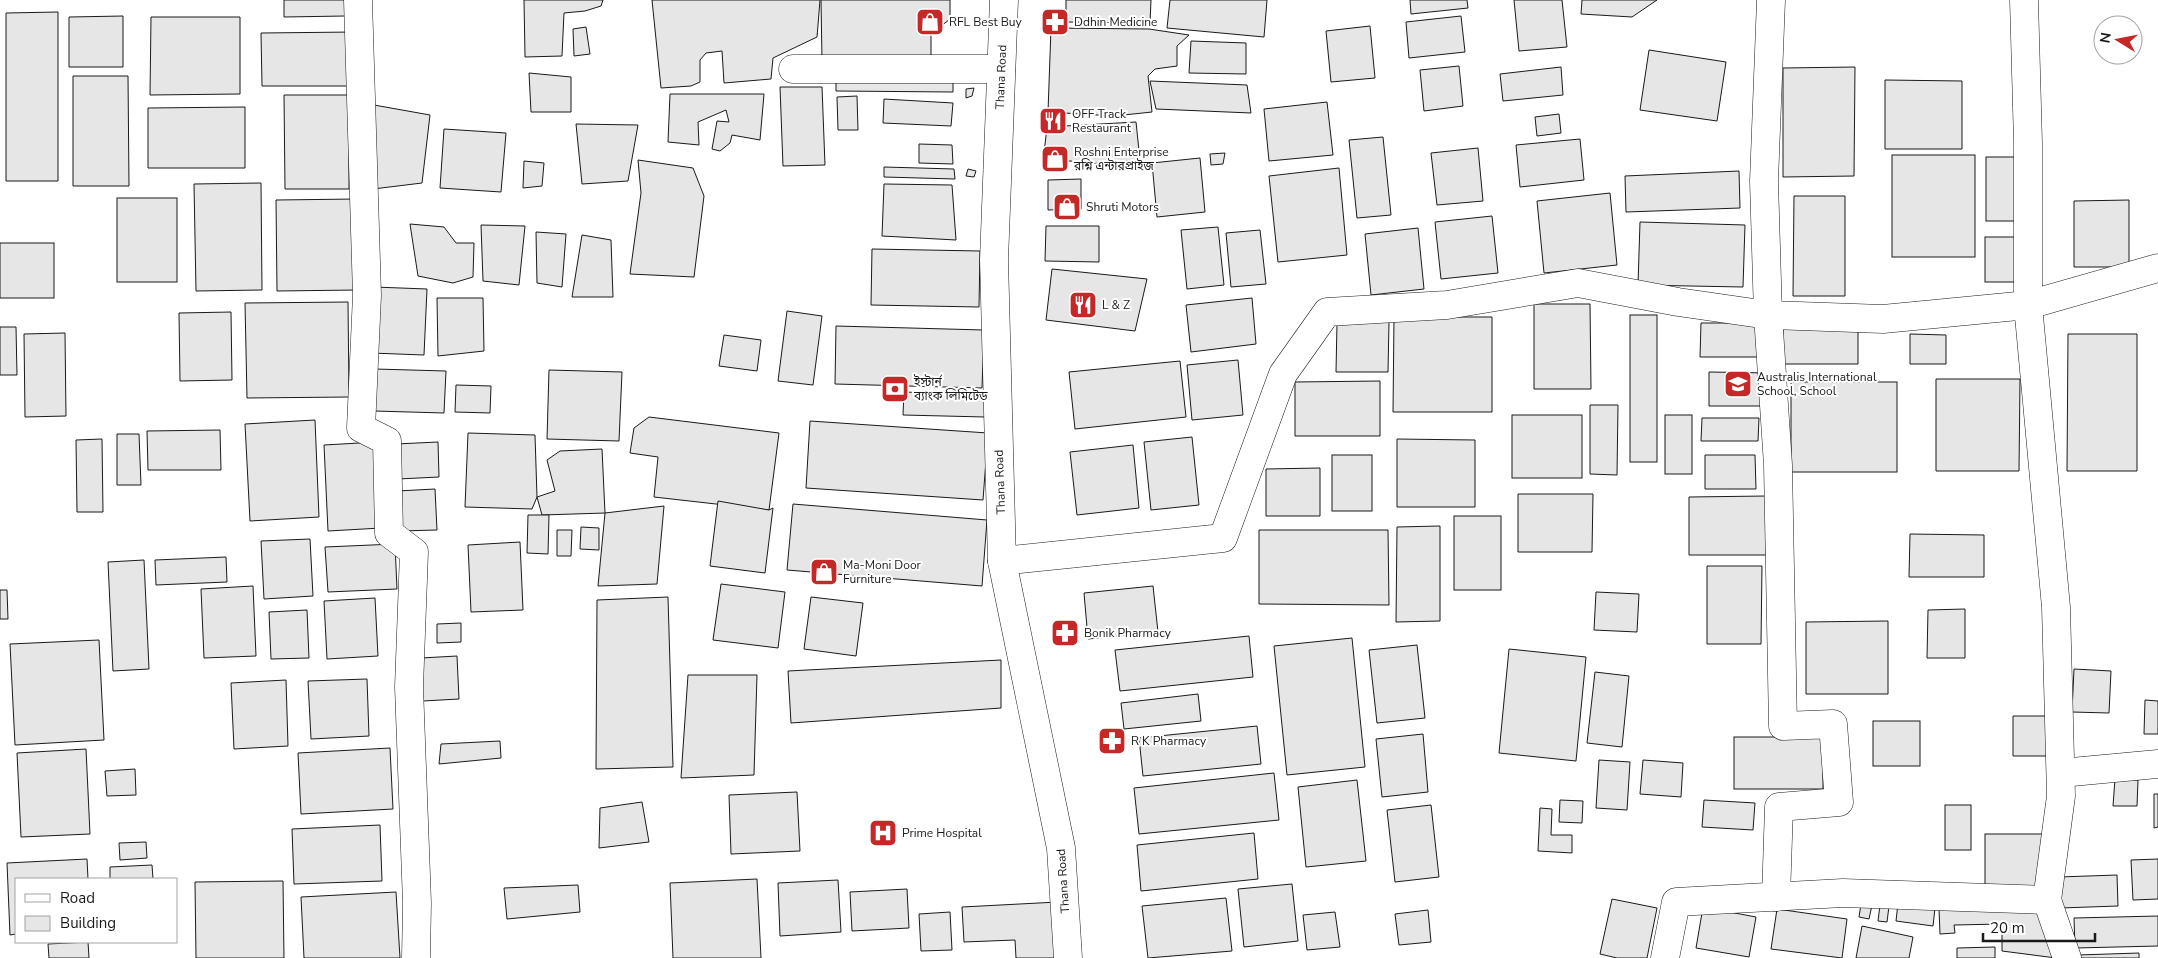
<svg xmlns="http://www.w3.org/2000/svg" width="2158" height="958" font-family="'Nunito Sans','Noto Sans Bengali',sans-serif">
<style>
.building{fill:#e6e6e6;stroke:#1a1a1a}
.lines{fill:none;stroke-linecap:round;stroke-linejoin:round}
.street-casing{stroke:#1a1a1a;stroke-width:29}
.secondary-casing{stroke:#1a1a1a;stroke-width:29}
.street{stroke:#fff;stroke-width:28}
.secondary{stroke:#fff;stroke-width:28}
.labels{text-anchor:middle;stroke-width:4;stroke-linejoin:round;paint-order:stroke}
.poi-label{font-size:12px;fill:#1a1a1a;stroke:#fff;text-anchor:start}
.street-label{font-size:12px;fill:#1a1a1a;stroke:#fff}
</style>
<rect width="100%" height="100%" fill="#fff"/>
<!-- building -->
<g class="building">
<path d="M284 0H345V16L284 17Z"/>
<path d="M524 0H603L601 6 585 11 564 13 562 56 525 57Z"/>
<path d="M652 0H820L817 37 773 58 771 79 724 83 722 51 706 53 700 60V82L691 86 661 88Z"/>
<path d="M821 0H950V19L931 34V59L822 61Z"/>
<path d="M1066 0H1151L1150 23 1066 22Z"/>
<path d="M1170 0H1267L1264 37 1167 28Z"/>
<path d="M1410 0H1467L1468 8 1411 14Z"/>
<path d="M1514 0H1562L1567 47 1519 51Z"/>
<path d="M1582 0H1657L1632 17 1581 14Z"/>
<path d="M58 12V181H6V13Z"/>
<path d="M123 16V67H69V17Z"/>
<path d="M1461 16 1465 52 1409 58 1406 22Z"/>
<path d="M151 17H240V94L150 95Z"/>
<path d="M1370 26 1375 78 1331 82 1326 31Z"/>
<path d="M586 27 590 54 574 56 573 29Z"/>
<path d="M1051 28 1149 29 1189 35 1177 46V66L1155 69 1148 76 1152 112 1114 116 1048 112Z"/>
<path d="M354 32V86H262L261 33Z"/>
<path d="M1191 41 1246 43V74L1189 73Z"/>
<path d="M1649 50 1726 62 1717 121 1640 110Z"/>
<path d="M1459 66 1463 106 1424 111 1420 70Z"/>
<path d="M1561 67 1563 95 1503 101 1500 74Z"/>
<path d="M1855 67 1854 176 1783 177V68Z"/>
<path d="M529 73 571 77V112H531Z"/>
<path d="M73 76H128L129 186H73Z"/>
<path d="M836 76 953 78V92L836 91Z"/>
<path d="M1885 80 1962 81V149H1885Z"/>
<path d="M1150 81 1247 85 1251 113 1156 109Z"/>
<path d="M780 87H822L825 165 783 166Z"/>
<path d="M974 88 972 96 966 98V89Z"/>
<path d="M670 94H764L760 140 732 135 730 143 720 151 712 149 717 121 729 122 726 110 698 122 699 145 668 142Z"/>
<path d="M284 95H349V189H285Z"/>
<path d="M857 96 858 130H838L837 97Z"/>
<path d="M884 99 953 103 951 126 883 123Z"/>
<path d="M1327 102 1333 155 1269 161 1264 109Z"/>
<path d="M374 105 430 115 422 183 373 189Z"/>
<path d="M245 107V168H148V108Z"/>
<path d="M1559 114 1561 133 1537 136 1535 117Z"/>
<path d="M1136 122 1140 160 1087 164 1071 161 1043 162 1047 127Z"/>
<path d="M576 124 638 125 628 181 582 184Z"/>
<path d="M444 129 506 133 501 192 440 188Z"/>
<path d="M1383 137 1391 215 1357 218 1349 140Z"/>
<path d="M1580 139 1584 180 1520 187 1516 145Z"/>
<path d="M919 144 952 145 953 164 919 163Z"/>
<path d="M1478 148 1483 201 1437 205 1431 153Z"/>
<path d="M1225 153 1223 164 1211 165 1210 154Z"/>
<rect x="1892" y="155" width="83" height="102"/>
<rect x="1986" y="157" width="31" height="64"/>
<path d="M1200 158 1205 212 1157 217 1152 163Z"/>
<path d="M638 160 693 168 704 196 694 277 630 274 641 193Z"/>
<path d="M524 161 544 163 542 186 523 188Z"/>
<path d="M884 167 954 169 955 179 884 177Z"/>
<path d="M1339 168 1347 255 1278 262 1269 176Z"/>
<path d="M968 169 976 171 974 177 966 176Z"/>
<path d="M1739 171 1740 208 1626 212 1625 176Z"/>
<path d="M1081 179V209L1048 210V180Z"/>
<path d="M261 183 262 290 196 291 194 184Z"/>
<path d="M884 184 952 185 956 240 882 236Z"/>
<path d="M1610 193 1617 265 1544 273 1537 201Z"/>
<path d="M1794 196H1845V296H1793Z"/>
<rect x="117" y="198" width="60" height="84"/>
<path d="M356 199 357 290 277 291 276 200Z"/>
<path d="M2129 200V267H2074V201Z"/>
<path d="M1492 216 1498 273 1441 279 1435 222Z"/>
<path d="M1640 222 1745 225 1743 287 1638 285Z"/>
<path d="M410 224 444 227 456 243H474L473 277 453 283 418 276Z"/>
<path d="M481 225 525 226 519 285 483 281Z"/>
<path d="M1046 226H1099V262L1045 261Z"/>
<path d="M1218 227 1224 285 1187 289 1181 230Z"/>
<path d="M1418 228 1424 289 1371 295 1365 234Z"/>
<path d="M1260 230 1266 284 1231 287 1226 233Z"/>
<path d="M536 232 566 234 562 287 537 283Z"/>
<path d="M582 235 611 240 613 297H572Z"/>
<rect x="1985" y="237" width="30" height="45"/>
<rect x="0" y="243" width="54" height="55"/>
<path d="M872 249 980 251 979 307 871 305Z"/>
<path d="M1052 269 1147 279 1135 331 1046 320Z"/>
<path d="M374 287 427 289 424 355 371 353Z"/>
<path d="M437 298H483L484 351 438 356Z"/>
<path d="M1252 298 1256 344 1191 352 1186 305Z"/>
<path d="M348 302 349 397 247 398 245 303Z"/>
<path d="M1534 304H1590L1591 389H1534Z"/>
<path d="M787 311 822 316 813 385 778 381Z"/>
<path d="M231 312 232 380 180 381 179 313Z"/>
<rect x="1630" y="315" width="27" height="147"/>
<path d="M1394 317H1492V412H1393Z"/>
<path d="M1389 322 1388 372H1336L1337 323Z"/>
<path d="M1701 323H1759V357H1700Z"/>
<path d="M836 326 984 330 982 388 835 384Z"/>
<path d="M0 327H16L17 375H0Z"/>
<path d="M1783 329 1858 330V364H1783Z"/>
<path d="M65 333 66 416 25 417 24 334Z"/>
<path d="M1910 334 1946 335V364H1910Z"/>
<path d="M2068 334H2137V471H2067Z"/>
<path d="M724 335 761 340 757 371 719 366Z"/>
<path d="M1238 360 1243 415 1192 420 1187 365Z"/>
<path d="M1180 361 1186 417 1075 429 1069 372Z"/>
<path d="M375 369 446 371 444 413 374 411Z"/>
<path d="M549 370 622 372 619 441 547 439Z"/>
<path d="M1709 372 1770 373V406H1709Z"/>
<path d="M1936 379H2020L2019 471H1936Z"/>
<path d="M1380 381V436H1295V382Z"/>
<rect x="1791" y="382" width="106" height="90"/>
<path d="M456 385 491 386 490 413 455 412Z"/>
<path d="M904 392 986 395 985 417 903 415Z"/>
<path d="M1590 405H1618L1617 475 1590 474Z"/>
<rect x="1512" y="415" width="70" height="63"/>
<rect x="1665" y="415" width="27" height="59"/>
<path d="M649 417 779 433 769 510 654 497 658 457 630 453 634 428Z"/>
<path d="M1702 418H1759L1758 441H1701Z"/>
<path d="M315 420 319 517 250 521 245 424Z"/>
<path d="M810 421 988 433 983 500 806 488Z"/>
<path d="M220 430 221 470H148L147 431Z"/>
<path d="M468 433 535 435 537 497 532 509 465 507Z"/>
<path d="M117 434H139L141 485H117Z"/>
<path d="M1192 437 1199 505 1151 510 1144 442Z"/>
<path d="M102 439 103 512H77L76 440Z"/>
<path d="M1397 439 1475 440V507H1397Z"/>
<path d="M377 442 381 528 328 531 324 445Z"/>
<path d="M438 442 439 477 398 479 396 444Z"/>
<path d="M1133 445 1139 508 1077 515 1070 452Z"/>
<path d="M602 449 605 513 542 515 537 497 555 491 547 460 560 451Z"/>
<rect x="1332" y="455" width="40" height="56"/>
<path d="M1705 455H1755L1756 489H1705Z"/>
<path d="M1320 468V516H1266V469Z"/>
<path d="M435 489 437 530 399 531 397 491Z"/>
<path d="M1518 494H1593L1592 552H1518Z"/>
<path d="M1766 496V555H1689V497Z"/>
<path d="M718 501 769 510 773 508 765 573 710 566Z"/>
<path d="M793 504 987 520 982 586 787 570Z"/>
<path d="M664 506 657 584 598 586 605 513Z"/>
<path d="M528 515H549L548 554 527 553Z"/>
<rect x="1454" y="516" width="47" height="74"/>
<path d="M1440 526V621L1396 622 1397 527Z"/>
<path d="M581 527 599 528V550L580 549Z"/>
<path d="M557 530H572L571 556H557Z"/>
<path d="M1259 530H1388L1389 605 1259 604Z"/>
<path d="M1910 534 1984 535V577H1909Z"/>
<path d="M310 539 313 596 264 599 261 541Z"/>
<path d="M520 542 523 610 471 612 468 545Z"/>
<path d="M395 544 397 589 328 592 325 547Z"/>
<path d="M226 557 227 582 156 585 155 560Z"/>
<path d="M144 560 149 669 113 671 108 562Z"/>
<path d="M1707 566H1762L1761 644H1707Z"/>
<path d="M721 584 785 592 778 648 713 640Z"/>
<path d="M253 586 256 656 204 658 201 589Z"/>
<path d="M1153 586 1158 632 1088 639 1084 593Z"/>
<path d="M0 590H7L8 619H0Z"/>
<path d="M1596 592 1639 594 1637 632 1594 630Z"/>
<path d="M668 597 673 767 596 769 597 600Z"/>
<path d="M811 597 863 603 856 656 804 649Z"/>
<path d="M375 598 378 656 327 659 324 601Z"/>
<path d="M1965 609V658H1927L1928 610Z"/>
<path d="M307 610 309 658 271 659 269 612Z"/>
<path d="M1888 621V694H1806V622Z"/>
<path d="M461 623V642L437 643V624Z"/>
<path d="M1249 636 1253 677 1120 691 1115 650Z"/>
<path d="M1352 638 1365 767 1287 775 1274 646Z"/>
<path d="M99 640 104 740 15 745 10 644Z"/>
<path d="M1417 645 1425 718 1377 723 1369 650Z"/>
<path d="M1509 649 1586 657 1576 761 1499 753Z"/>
<path d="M457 656 459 699 423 701 421 658Z"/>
<path d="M1001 660V708L791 723 788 671Z"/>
<path d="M2074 669 2111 671 2109 713 2072 712Z"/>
<path d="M1595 672 1629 676 1622 747 1587 743Z"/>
<path d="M688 675H757L754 775 681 778Z"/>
<path d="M367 679 369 736 311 739 308 681Z"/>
<path d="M286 680 288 746 234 749 231 683Z"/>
<path d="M1198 694 1201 721 1124 729 1121 703Z"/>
<path d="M2145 700 2158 701V734H2144Z"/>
<path d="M2013 716H2052L2051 756H2013Z"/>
<rect x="1873" y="721" width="47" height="45"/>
<path d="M1257 726 1261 764 1143 776 1139 738Z"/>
<path d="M1423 734 1428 792 1382 797 1376 739Z"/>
<rect x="1734" y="737" width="89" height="52"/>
<path d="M500 741 501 758 439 764 441 744Z"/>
<path d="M390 748 393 809 301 814 298 753Z"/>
<path d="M86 749 90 834 21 837 17 753Z"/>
<path d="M1599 760 1630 762 1627 810 1596 808Z"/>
<path d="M1643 760 1683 763 1681 797 1640 794Z"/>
<path d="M135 769 136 795 107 796 105 771Z"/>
<path d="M1274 773 1279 820 1139 834 1134 788Z"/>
<path d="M2115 779 2138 780 2137 806H2113Z"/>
<path d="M1357 780 1366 861 1306 867 1298 787Z"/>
<path d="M797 792 800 851 731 854 729 795Z"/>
<path d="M2154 794H2158V827L2154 828Z"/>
<path d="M1560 800 1583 801 1582 823 1559 822Z"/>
<path d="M1704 800 1755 803 1753 830 1702 827Z"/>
<path d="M642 802 649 842 599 848 600 808Z"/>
<path d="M1431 805 1439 877 1395 882 1387 810Z"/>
<rect x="1945" y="805" width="26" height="45"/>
<path d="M1540 808 1552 809 1551 835H1572V853L1538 851Z"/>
<path d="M380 825 382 881 294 884 292 829Z"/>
<path d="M1254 833 1258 879 1141 891 1137 845Z"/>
<rect x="1985" y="834" width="59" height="53"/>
<path d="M146 842 147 858 120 860 119 843Z"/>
<path d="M87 859 88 879H16V934L10 935 7 863Z"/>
<path d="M2158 859V899L2133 900 2131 860Z"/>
<path d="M152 865 153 879H110V867Z"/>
<path d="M2117 875 2118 906 2060 908 2059 877Z"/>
<path d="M757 879 761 958H673L670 883Z"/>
<path d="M838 880 841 932 780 936 778 883Z"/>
<path d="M283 881 284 958H196L195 882Z"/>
<path d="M1292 884 1298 941 1244 947 1238 889Z"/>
<path d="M578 885 580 912 507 919 504 888Z"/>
<path d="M907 889 909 928 852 931 850 892Z"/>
<path d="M396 892 400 958H304L301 897Z"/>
<path d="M1226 898 1232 951 1148 958 1142 906Z"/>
<path d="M1612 899 1657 908 1647 958H1617L1600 954Z"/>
<path d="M1058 902 1060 958H1016L1015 940 964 942 962 907Z"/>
<path d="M1898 903 1935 908 1933 926 1896 921Z"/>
<path d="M1861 904 1872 905 1869 919 1859 917Z"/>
<path d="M1880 905 1889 906 1887 922 1878 921Z"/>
<path d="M2044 905 2056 958 2002 951V924L1954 925 1955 933 1940 934 1939 909Z"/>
<path d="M1703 907 1756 917 1749 957 1696 948Z"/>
<path d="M1777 909 1847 919 1842 958 1771 949Z"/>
<path d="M1428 910 1431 942 1399 945 1395 914Z"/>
<path d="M950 912 952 950 921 951 919 914Z"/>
<path d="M1335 912 1340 947 1307 950 1303 915Z"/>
<path d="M2158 916V946L2075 948 2074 918Z"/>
<path d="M1862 926 1913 937 1909 958H1856Z"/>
<path d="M88 942 89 958H49L48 944Z"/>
<path d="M1995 947V958H1957V948Z"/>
<path d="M2139 953V958H2078V955Z"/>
</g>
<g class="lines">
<defs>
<g id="street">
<path d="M358 0 367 295 361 428 387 441 389 533 414 552 409 687 417 903 416 958"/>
<path d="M2024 0 2028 143V305L2158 268"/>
<path d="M793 69H1001"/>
<path d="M1002 561 1223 538 1283 374 1327 312 1447 305 1578 283 1678 302 1768 315 1778 465 1783 726 1833 724 1839 802 1779 807 1776 897"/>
<path d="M2061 773 2158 764"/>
<path d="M2047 900 2067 958"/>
<path d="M1665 958 1676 902 1843 893 2047 900 2061 796 2056 607 2028 305 1883 319 1768 315 1764 181 1771 0"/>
</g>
<path id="secondary" d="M1004 0 994 260 1002 561 1061 848 1068 958"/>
</defs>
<!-- street casing -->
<use href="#street" class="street-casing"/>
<!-- secondary casing -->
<use href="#secondary" class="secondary-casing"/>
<!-- street -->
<use href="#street" class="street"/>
<!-- secondary -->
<use href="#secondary" class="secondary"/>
</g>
<!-- icons -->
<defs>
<symbol id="shop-square" viewBox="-11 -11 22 22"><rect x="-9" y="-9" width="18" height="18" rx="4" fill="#c62828" stroke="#fff"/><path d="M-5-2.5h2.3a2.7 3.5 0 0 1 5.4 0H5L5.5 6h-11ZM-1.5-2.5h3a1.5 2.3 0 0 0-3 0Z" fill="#fff"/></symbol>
<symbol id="pharmacy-square" viewBox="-11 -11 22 22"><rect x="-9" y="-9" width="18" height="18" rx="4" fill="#c62828" stroke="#fff"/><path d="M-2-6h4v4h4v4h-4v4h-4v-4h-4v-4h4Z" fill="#fff"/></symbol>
<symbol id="restaurant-square" viewBox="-11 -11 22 22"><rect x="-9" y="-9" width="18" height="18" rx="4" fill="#c62828" stroke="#fff"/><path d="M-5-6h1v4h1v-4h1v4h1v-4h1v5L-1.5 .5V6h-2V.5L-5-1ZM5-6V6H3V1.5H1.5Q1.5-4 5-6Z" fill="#fff"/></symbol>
<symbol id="school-square" viewBox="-11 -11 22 22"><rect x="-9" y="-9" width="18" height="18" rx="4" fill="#c62828" stroke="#fff"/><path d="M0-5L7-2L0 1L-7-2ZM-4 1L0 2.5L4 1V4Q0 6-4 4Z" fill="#fff"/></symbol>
<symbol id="bank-square" viewBox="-11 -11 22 22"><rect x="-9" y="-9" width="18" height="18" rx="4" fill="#c62828" stroke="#fff"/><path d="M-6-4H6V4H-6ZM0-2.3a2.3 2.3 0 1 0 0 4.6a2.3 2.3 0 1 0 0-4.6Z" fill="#fff"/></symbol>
<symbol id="hospital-square" viewBox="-11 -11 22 22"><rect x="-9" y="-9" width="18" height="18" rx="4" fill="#c62828" stroke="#fff"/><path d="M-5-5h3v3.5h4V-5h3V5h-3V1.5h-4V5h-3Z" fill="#fff"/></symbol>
</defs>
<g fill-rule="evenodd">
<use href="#shop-square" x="914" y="6" width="32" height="32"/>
<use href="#pharmacy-square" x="1039" y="6" width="32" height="32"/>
<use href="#restaurant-square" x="1037" y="105" width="32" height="32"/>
<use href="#shop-square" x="1039" y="143" width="32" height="32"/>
<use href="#shop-square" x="1051" y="191" width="32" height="32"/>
<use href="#restaurant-square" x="1067" y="289" width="32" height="32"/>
<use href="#school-square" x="1722" y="368" width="32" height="32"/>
<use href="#bank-square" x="879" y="373" width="32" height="32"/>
<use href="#shop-square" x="808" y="556" width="32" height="32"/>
<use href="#pharmacy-square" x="1049" y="617" width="32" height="32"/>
<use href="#pharmacy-square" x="1096" y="725" width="32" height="32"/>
<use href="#hospital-square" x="867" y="817" width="32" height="32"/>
</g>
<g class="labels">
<!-- poi labels -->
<g class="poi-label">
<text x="949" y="26">RFL Best Buy</text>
<text x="1074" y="26">Ddhin Medicine</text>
<text x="1072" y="118">OFF Track<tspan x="1072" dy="14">Restaurant</tspan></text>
<text x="1074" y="156">Roshni Enterprise<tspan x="1074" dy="14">রশ্নি এন্টারপ্রাইজ</tspan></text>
<text x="1086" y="211">Shruti Motors</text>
<text x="1102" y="309">L &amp; Z</text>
<text x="1757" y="381">Australis International<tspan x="1757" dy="14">School, School</tspan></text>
<text x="914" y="386">ইস্টার্ন<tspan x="914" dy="14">ব্যাংক লিমিটেড</tspan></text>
<text x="843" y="569">Ma-Moni Door<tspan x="843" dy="14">Furniture</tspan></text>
<text x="1084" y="637">Bonik Pharmacy</text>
<text x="1131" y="745">R K Pharmacy</text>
<text x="902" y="837">Prime Hospital</text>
</g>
<!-- street labels -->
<g class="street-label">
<text transform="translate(1001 77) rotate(-88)" y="4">Thana Road</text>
<text transform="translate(1000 482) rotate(-92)" y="4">Thana Road</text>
<text transform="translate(1063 881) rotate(-94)" y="4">Thana Road</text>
</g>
</g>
<!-- legend -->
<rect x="15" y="878" width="162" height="65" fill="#ffffff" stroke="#a3a3a3"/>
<rect x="25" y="894" width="25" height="8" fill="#ffffff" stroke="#a3a3a3"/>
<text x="60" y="903" font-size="15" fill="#1a1a1a">Road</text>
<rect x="25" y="916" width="25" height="15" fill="#e6e6e6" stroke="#a3a3a3"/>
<text x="60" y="928" font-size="15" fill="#1a1a1a">Building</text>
<!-- north arrow -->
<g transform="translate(2118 40) rotate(280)"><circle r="24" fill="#ffffff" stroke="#a3a3a3"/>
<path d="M0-4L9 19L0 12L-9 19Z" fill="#c62828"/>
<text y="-8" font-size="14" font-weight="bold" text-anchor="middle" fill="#1a1a1a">N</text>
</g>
<!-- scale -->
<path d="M1983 933v8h112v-8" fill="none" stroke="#1a1a1a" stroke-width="2.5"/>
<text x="1990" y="933" font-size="15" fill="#1a1a1a" stroke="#ffffff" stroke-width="4" paint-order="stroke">20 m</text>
</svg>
